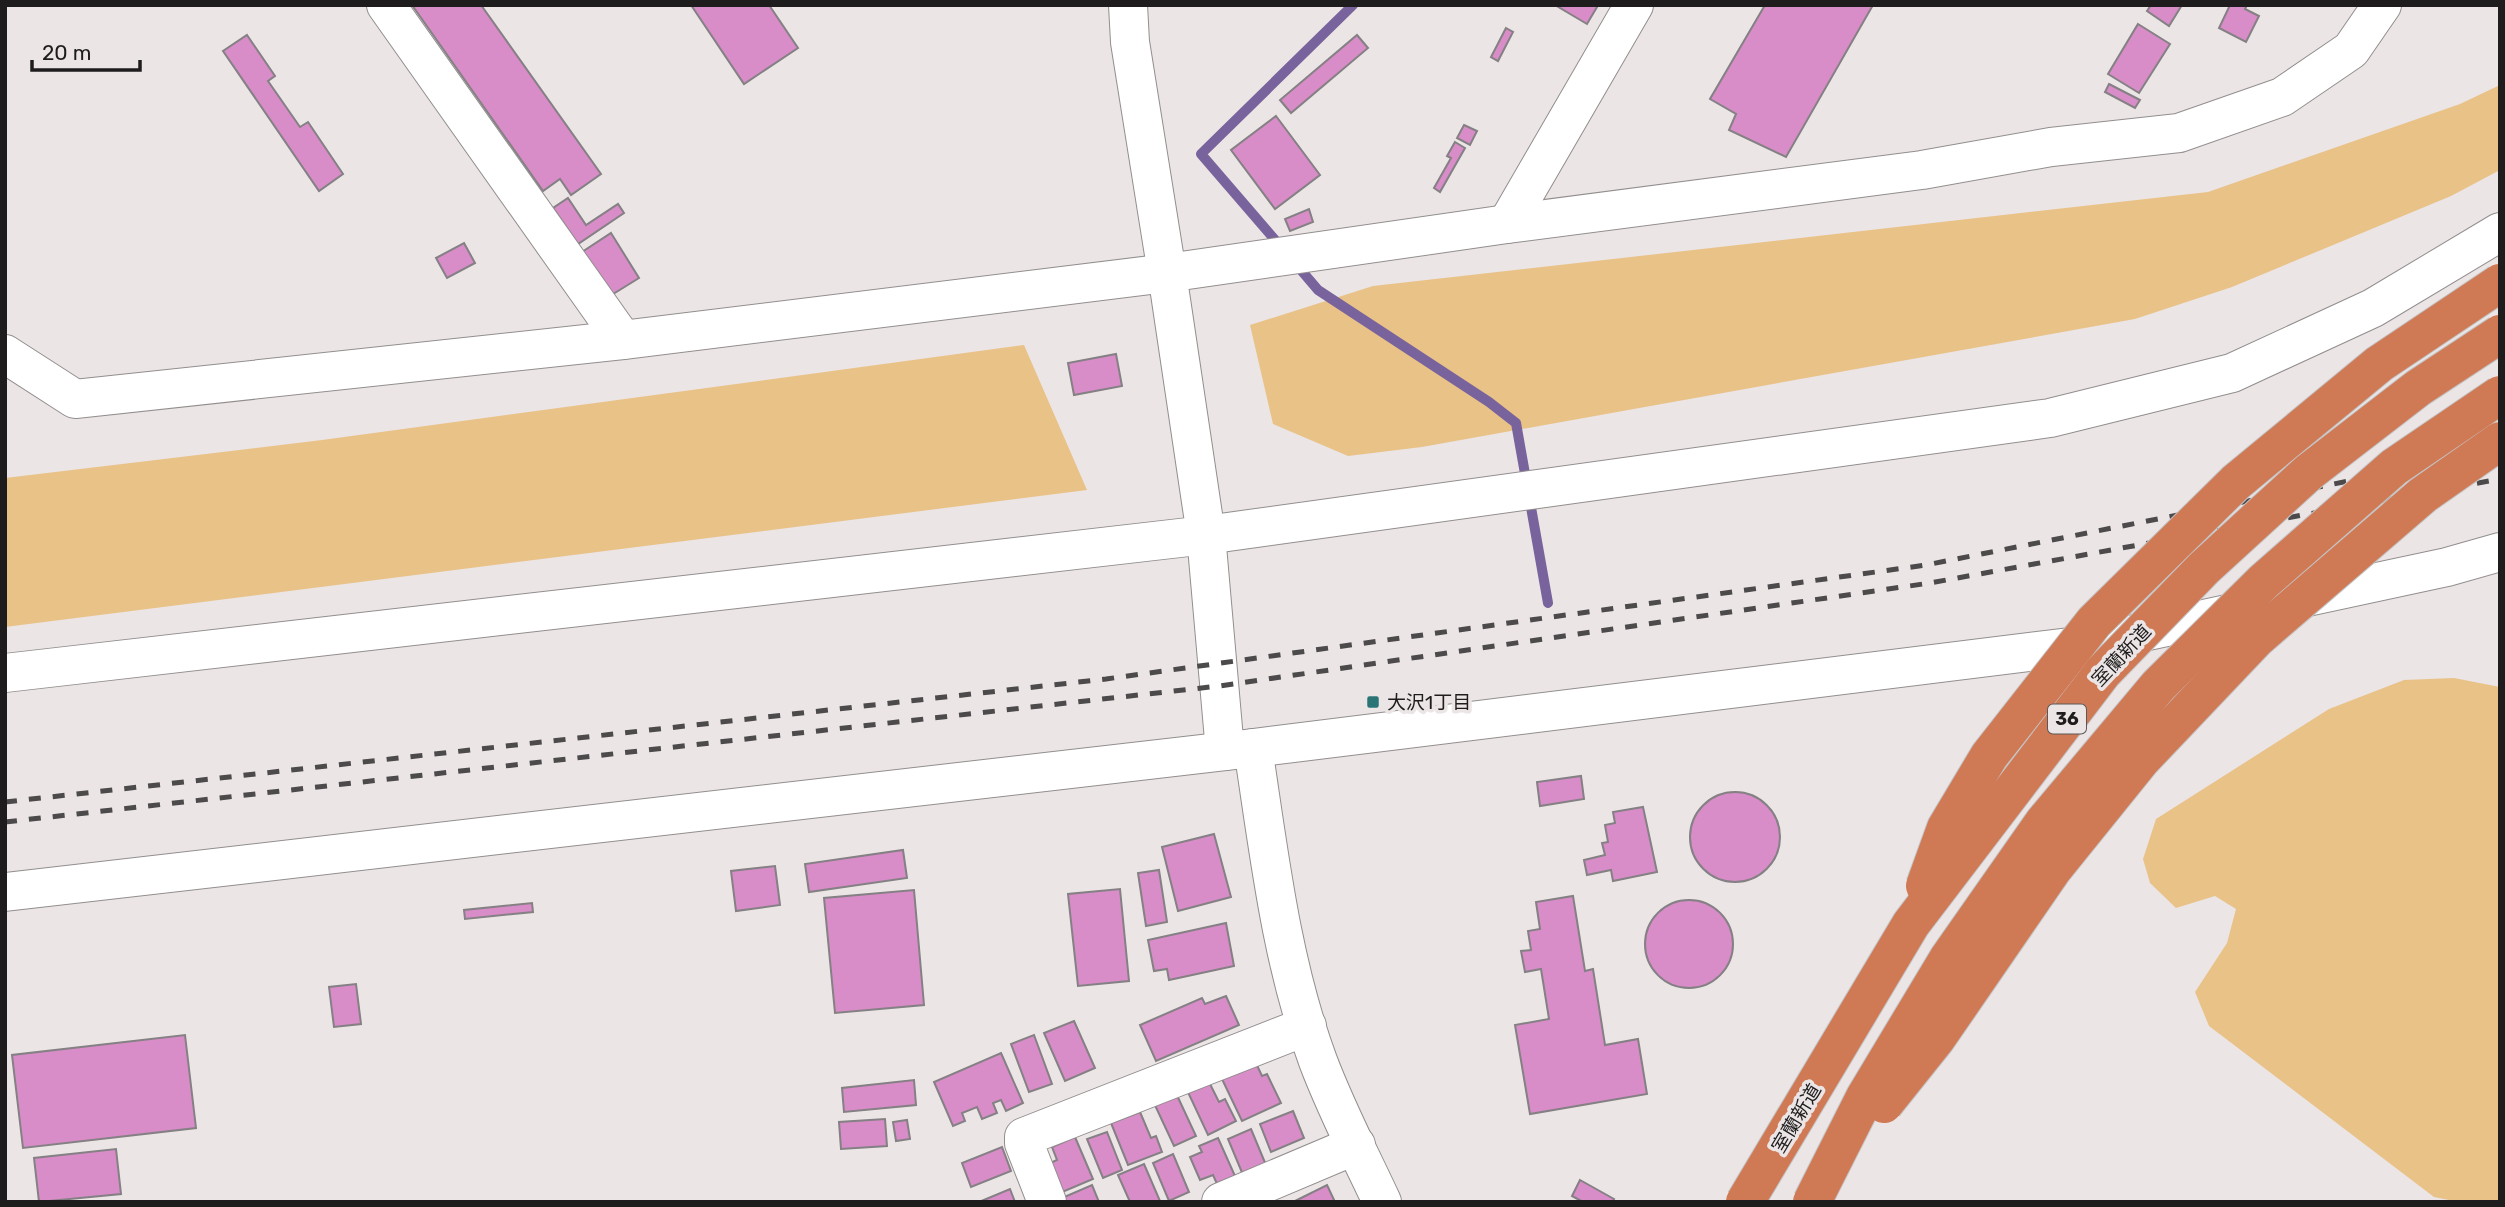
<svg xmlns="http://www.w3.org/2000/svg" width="2505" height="1207" font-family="Rubik,'Noto Sans JP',sans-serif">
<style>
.green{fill:#e9c288}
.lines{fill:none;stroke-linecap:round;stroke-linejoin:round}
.stream{stroke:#79639c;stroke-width:10}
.building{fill:#d88cc8;stroke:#848083;stroke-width:2}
.minor-casing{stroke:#938e8e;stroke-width:40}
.minor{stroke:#fff;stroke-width:38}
.rail{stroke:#4d4a4b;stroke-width:5;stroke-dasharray:12 12;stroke-linecap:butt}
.highway-bridge-casing{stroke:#c4c4c4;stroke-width:40;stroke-linecap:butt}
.highway-bridge{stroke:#d07955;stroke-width:38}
.poi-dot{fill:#2a7476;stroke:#ebe5e6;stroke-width:2.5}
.labels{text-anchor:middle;stroke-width:7;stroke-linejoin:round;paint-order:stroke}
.shield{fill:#ebe5e6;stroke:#5c5859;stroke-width:2}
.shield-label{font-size:18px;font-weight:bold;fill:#1e1c1c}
.street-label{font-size:19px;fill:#1e1c1c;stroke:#ebe5e6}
.poi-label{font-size:19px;fill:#1e1c1c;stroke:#ebe5e6;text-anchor:start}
</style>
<rect width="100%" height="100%" fill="#ebe5e6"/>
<!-- green -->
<g class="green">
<path d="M2500 85V170L2451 196 2232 287 2135 319 1422 447 1348 456 1273 424 1250 325 1373 286 2208 192 2460 104Z"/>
<path d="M1024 345 1087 490 5 627V478L322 440Z"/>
<path d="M2454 678 2500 687V1202H2459L2434 1197 2209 1026 2195 992 2227 943 2236 909 2215 896 2176 908 2150 883 2143 859 2156 819 2329 709 2404 680Z"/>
</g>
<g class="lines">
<!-- stream -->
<g class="stream">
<path d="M1282 248 1201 154 1353 5"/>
<path d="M1295 263 1318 290 1489 402 1516 423 1548 603"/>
</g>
</g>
<!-- building -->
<g class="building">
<path d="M412 5H481L601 174 571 195 560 179 543 191Z"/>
<path d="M691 5H769L798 48 744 84Z"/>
<path d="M1555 5H1594L1597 7 1587 24Z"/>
<path d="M1765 5H1873L1786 157 1729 130 1736 114 1710 99Z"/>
<path d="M2151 5H2182L2169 26 2147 11Z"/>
<path d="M2230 5H2247L2245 9 2259 16 2246 42 2219 28Z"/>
<path d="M2138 24 2170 44 2139 93 2108 74Z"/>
<path d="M1506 28 1513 32 1498 61 1491 57Z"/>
<path d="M247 35 275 76 268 81 300 127 308 122 343 174 319 191 223 51Z"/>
<path d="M1357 35 1368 48 1291 113 1280 100Z"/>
<path d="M2109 84 2140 100 2135 108 2105 92Z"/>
<path d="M1276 116 1320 175 1275 209 1231 150Z"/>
<path d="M1464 125 1477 131 1470 145 1457 138Z"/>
<path d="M1455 142 1465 148 1440 192 1434 188 1451 158 1447 156Z"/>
<path d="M568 198 586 225 618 204 624 213 578 244 553 208Z"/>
<path d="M1309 209 1313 222 1290 231 1285 219Z"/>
<path d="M611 233 639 278 610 296 582 252Z"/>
<path d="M464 243 475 263 447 278 436 258Z"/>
<path d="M1116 354 1122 386 1074 395 1068 363Z"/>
<path d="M1581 776 1584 799 1540 806 1537 782Z"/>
<circle cx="1735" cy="837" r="45"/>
<path d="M1643 807 1657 872 1613 881 1611 870 1587 875 1584 860 1605 855 1602 843 1608 842 1605 825 1615 823 1613 812Z"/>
<path d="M1214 834 1231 897 1178 911 1162 847Z"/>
<path d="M903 850 907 878 809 892 805 864Z"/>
<path d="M775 866 780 905 736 911 731 871Z"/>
<path d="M1159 870 1167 922 1146 926 1138 873Z"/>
<path d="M1120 889 1129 981 1078 986 1068 894Z"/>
<path d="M914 890 924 1005 835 1013 824 898Z"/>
<path d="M1573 896 1585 971 1593 969 1605 1045 1638 1039 1647 1094 1530 1114 1515 1025 1549 1019 1541 969 1525 972 1521 951 1531 950 1528 931 1540 929 1536 902Z"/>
<circle cx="1689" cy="944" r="44"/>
<path d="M532 903 533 912 465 919 464 910Z"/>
<path d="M1226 923 1234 966 1169 980 1167 969 1154 971 1148 940Z"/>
<path d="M356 984 361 1024 334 1027 329 987Z"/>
<path d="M1226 996 1239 1025 1156 1061 1140 1025 1202 998 1205 1004Z"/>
<path d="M1074 1021 1095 1068 1065 1081 1044 1033Z"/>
<path d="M185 1035 196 1128 23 1148 12 1055Z"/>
<path d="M1034 1035 1052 1084 1029 1092 1011 1044Z"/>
<path d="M1001 1053 1023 1103 1006 1111 1001 1100 993 1103 997 1113 982 1119 977 1107 962 1113 965 1121 953 1126 934 1082Z"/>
<path d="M1255 1061 1262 1076 1267 1074 1281 1103 1242 1121 1221 1077Z"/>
<path d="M1207 1078 1219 1102 1225 1099 1236 1121 1208 1135 1186 1088Z"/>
<path d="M914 1080 916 1105 844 1112 842 1088Z"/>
<path d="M1175 1091 1196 1136 1174 1146 1153 1101Z"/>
<path d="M1293 1111 1304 1138 1271 1152 1260 1124Z"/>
<path d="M1140 1112 1151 1138 1156 1136 1162 1152 1128 1165 1111 1123Z"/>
<path d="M885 1119 887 1146 841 1149 839 1122Z"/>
<path d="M907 1120 910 1139 896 1141 893 1122Z"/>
<path d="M1251 1129 1266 1165 1243 1175 1228 1139Z"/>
<path d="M1107 1132 1122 1170 1103 1178 1087 1139Z"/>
<path d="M1075 1137 1093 1179 1060 1193 1048 1164 1057 1160 1052 1147Z"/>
<path d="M1218 1138 1235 1176 1217 1184 1213 1175 1200 1180 1190 1157 1202 1152 1199 1146Z"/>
<path d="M1002 1147 1011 1171 971 1187 962 1163Z"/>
<path d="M116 1149 121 1194 39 1202 34 1158Z"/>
<path d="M1173 1154 1189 1192 1169 1201 1153 1163Z"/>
<path d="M1144 1164 1160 1201 1158 1202H1130L1118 1175Z"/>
<path d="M1580 1180 1614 1199 1612 1202H1583L1572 1196Z"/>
<path d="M1092 1185 1099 1202H1064L1062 1198Z"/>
<path d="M1327 1185 1335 1202H1293Z"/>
<path d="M1010 1189 1015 1202H979Z"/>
</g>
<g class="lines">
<defs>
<g id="minor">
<path d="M386 5 623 340"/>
<path d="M1128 5 1130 42 1167 273 1206 535 1225 751"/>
<path d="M1507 224 1634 5"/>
<path d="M5 354 75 399 623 340 1167 273 1507 224 1922 170 2051 147 2179 133 2282 97 2351 50 2382 5"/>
<path d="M5 673 1206 535 2050 418 2232 373 2373 308 2500 232"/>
<path d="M1253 748C1269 853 1281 961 1318 1061 1336 1109 1360 1155 1382 1202"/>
<path d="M5 892 1253 748 2078 646 2447 567 2500 552"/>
<path d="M1047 1202 1024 1143V1137L1307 1026"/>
<path d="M1221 1202 1356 1145"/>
</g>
</defs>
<!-- minor casing -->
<use href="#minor" class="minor-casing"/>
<!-- minor -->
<use href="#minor" class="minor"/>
<!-- rail -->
<g class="rail">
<path d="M5 802 1106 679 1926 565 2500 451"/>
<path d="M5 822 1219 686 1930 583 2500 479"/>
</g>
<defs>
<g id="highway-bridge">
<path d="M1925 886 1946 828 1989 756 2094 622 2236 482 2379 364 2500 283"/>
<path d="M1884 1104 1936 1039 2053 869 2141 760 2257 638 2423 495 2500 441"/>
<path d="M1745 1202 1911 924 2103 672 2204 568 2309 472 2418 388 2500 334"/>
<path d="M1812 1202 1865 1097 1948 959 2044 822 2158 686 2264 581 2394 467 2500 395"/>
</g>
</defs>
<!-- highway-bridge casing -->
<use href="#highway-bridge" class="highway-bridge-casing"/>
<!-- highway-bridge -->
<use href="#highway-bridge" class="highway-bridge"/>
</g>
<!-- markers -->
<rect class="poi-dot" x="1366" y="695" width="14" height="14" rx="3.5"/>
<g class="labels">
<!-- shield labels -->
<rect class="shield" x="2048" y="704.5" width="38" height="29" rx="5"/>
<g class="shield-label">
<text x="2067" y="725">36</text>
</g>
<!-- street labels -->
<g class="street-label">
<text transform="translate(2121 655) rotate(-47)" y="7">室蘭新道</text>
<text transform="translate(1796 1118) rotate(-59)" y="7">室蘭新道</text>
</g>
<!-- poi labels -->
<g class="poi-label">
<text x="1387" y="709">大沢1丁目</text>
</g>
</g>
<!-- border -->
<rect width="2505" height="1207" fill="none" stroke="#1e1c1c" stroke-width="14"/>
<!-- scale -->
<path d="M32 60v10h108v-10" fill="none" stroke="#1e1c1c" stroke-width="3.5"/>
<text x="42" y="60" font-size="21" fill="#1e1c1c" stroke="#ebe5e6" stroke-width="5" paint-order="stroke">20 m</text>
</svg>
